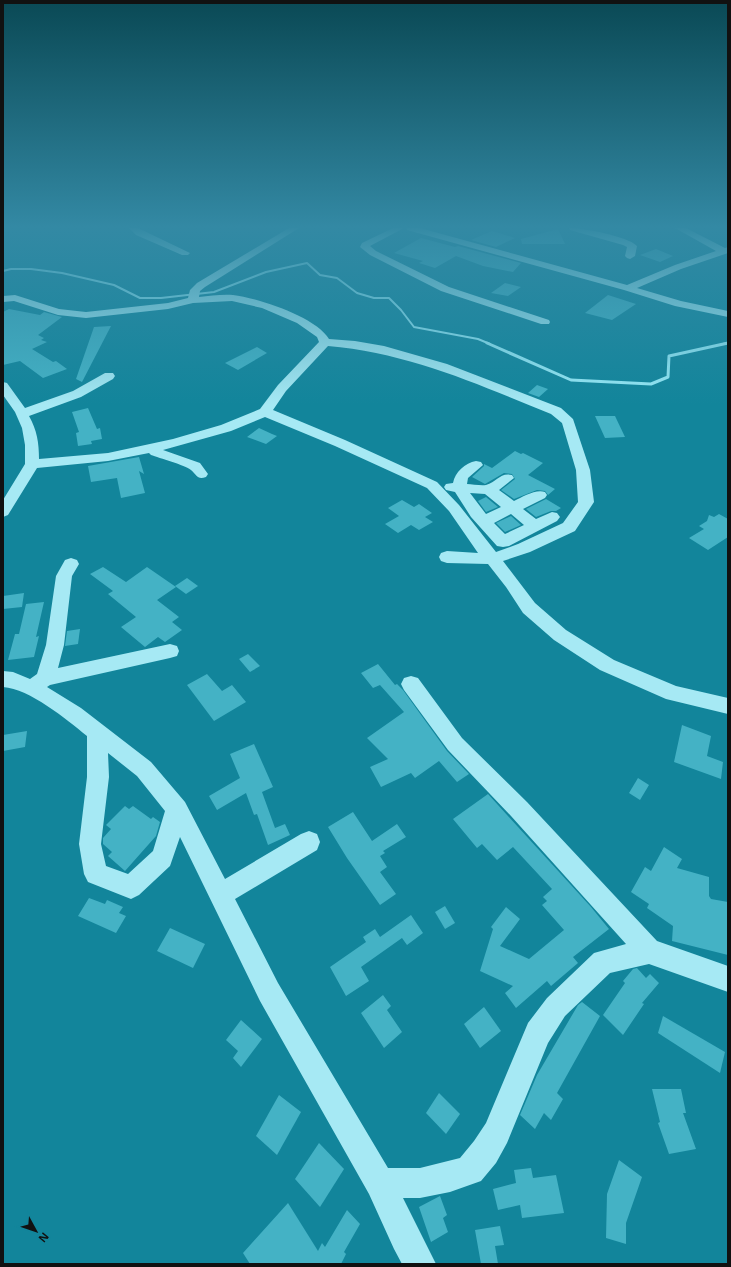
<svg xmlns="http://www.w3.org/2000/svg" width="731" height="1267" font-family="'Open Sans',sans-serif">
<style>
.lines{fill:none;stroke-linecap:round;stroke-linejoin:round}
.stream-far1{stroke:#98eaf7;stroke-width:2}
.stream{stroke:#98eaf7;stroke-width:3}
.building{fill:#44b2c5}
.minor{fill:#a6e9f4;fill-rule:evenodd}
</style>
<rect width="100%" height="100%" fill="#12859b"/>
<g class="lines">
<!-- stream-far1 -->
<g class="stream-far1">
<path d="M3 271 11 269H31L62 273 114 285 140 298H161L214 292 266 272 307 263 320 275 337 278 357 293 374 298H389L401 310 414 327 478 339 490 344"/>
<path d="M723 344 728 343"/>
</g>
<!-- stream -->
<path class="stream" d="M487 343 571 380 651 384 668 377 669 356 728 343"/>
</g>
<!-- building -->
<g class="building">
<path d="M558 229 565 244H522L521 239Z"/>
<path d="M492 231 515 238 496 247 471 240Z"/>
<path d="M421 238 455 247 458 246 521 263 513 272 483 266 456 256 435 268 419 263 423 261 394 253Z"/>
<path d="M656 249 673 256 660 262 640 255Z"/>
<path d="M505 283 521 287 508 296 491 293Z"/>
<path d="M608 295 636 304 612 320 585 313Z"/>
<path d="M9 309 40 315 44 312 62 317 38 335 44 338 41 340 47 342 32 349 53 362 56 361 67 369 43 378 20 361 3 365V312Z"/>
<path d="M111 326 82 382 76 379 94 327Z"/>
<path d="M257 347 267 353 238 370 225 363Z"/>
<path d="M537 385 548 389 539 397 528 393Z"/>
<path d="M88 408 97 429 100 428 102 439 91 441 92 444 78 446 76 433 79 432 72 412Z"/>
<path d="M595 416H615L625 437 605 438Z"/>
<path d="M259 428 272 434 277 436 266 444 247 437Z"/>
<path d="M515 451 521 454 523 453 543 463 528 475 555 489 548 495 545 491 537 490 514 499 501 490 515 479 512 474 504 473 485 484 472 477 484 466V464L492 468Z"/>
<path d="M139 457 144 474 139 471 145 493 121 498 117 478 91 482 88 466Z"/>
<path d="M486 497 498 507 486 512 478 501Z"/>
<path d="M546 499 561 508 556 511H551L536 517 526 509Z"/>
<path d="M402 500 414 507 419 504 432 513 425 517 433 522 419 530 411 525 398 533 385 524 399 516 388 508Z"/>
<path d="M719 514 728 519V537L708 550 689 538 704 529 699 526 707 521 709 515 714 517Z"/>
<path d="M511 516 521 525 505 532 496 523Z"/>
<path d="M103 567 126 582 147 567 176 587 157 600 179 617 172 622 182 630 165 642 158 637 145 647 121 627 136 617 108 594 113 591 90 574Z"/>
<path d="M187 578 198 586 186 594 175 586Z"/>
<path d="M24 593 22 607 3 609V596Z"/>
<path d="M44 602 36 637 39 636 34 657 8 660 15 634H19L26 604Z"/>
<path d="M80 629 78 644 65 646 67 631Z"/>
<path d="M248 654 260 666 250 672 239 659Z"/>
<path d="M378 664 395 685 397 684 403 690 447 751 469 774 457 782 439 761 415 778 411 773 381 787 370 767 388 759 367 738 404 712 380 685 373 688 361 673Z"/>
<path d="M207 674 222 691 232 685 246 702 214 721 187 685Z"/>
<path d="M682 725 711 736 707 756 723 762 721 779 674 762Z"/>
<path d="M27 731 25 747 3 751V735Z"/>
<path d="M254 744 273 787 262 792 275 828 285 824 290 835 268 845 257 814 254 815 246 793 217 810 209 796 240 778 230 754Z"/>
<path d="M638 778 649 785 640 800 629 793Z"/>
<path d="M488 794 591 907 609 929 573 957 578 963 551 986 547 981 516 1008 505 993 513 986 480 971 493 929 491 927 506 907 520 919 500 946 529 959 564 930 542 905 547 901 543 897 552 889 513 847 497 860 482 844 477 848 453 819Z"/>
<path d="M125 806 129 809 133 806 151 819 153 817 160 822 156 836 125 871 108 856 112 852 103 844V838L111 829 106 825Z"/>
<path d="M353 812 372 841 397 824 406 837 383 851 385 853 380 856 387 867 380 872 396 894 380 905 347 858 328 827Z"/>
<path d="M664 847 682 859 677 868 709 877V896L711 899 728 902V955L672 941 673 926 647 908 649 904 631 892 645 867 651 871Z"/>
<path d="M89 898 105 904 107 900 123 907 119 913 126 916 116 933 78 916Z"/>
<path d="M445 906 455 923 445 929 435 912Z"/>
<path d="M411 915 423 933 407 945 402 938 361 967 369 981 346 996 330 967 366 942 363 937 375 929 380 937Z"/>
<path d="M170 928 205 944 193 968 157 951Z"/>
<path d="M637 968 646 978 650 974 659 983 642 1003 644 1004 623 1035 603 1015 625 983 623 981 633 969Z"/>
<path d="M383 995 391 1006 387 1010 402 1032 384 1048 361 1013Z"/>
<path d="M582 1002 600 1016 557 1093 563 1099 551 1120 544 1113 535 1129 520 1115 537 1075 578 1005Z"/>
<path d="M484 1007 501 1031 480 1048 464 1024Z"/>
<path d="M663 1016 725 1052 720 1073 658 1033Z"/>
<path d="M241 1020 262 1039 241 1067 233 1058 238 1051 226 1040Z"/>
<path d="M652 1089H681L686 1113H683L696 1149 669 1154 658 1123 660 1122Z"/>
<path d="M439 1093 460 1114 446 1134 426 1113Z"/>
<path d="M279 1095 301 1112 277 1155 256 1136Z"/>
<path d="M319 1143 344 1169 320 1207 295 1179Z"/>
<path d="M619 1160 642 1177 626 1223V1244L606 1238 607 1194Z"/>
<path d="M531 1168 533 1178 556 1175 564 1213 522 1218 520 1205 498 1210 493 1189 516 1183 514 1170Z"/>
<path d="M440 1196 447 1215 443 1218 448 1232 431 1242 419 1207Z"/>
<path d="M288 1203 318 1251 322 1243 325 1247 347 1210 360 1224 344 1252 346 1254 341 1264H250L243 1253Z"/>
<path d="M500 1226 504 1245 495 1246 498 1264H481L475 1230Z"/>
</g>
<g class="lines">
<!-- minor -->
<g class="minor">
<path d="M129 228H138L190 253 188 255H182L136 235Z"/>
<path d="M289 228H299L205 287 200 291 199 297C210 296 222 294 233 295 258 298 316 317 329 339L355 341 384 346 447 364 561 408 573 419 590 470 594 502 575 531 530 552 503 561 535 603 566 630 614 660 676 686 728 698V714L666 699 600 670 554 640 523 613 506 587 488 564 447 563 441 561 439 557 441 553 447 551 478 553 449 511 427 488 335 446 265 417 231 431 163 450 200 463 208 474 206 477C197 480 197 475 191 470 185 465 159 458 151 455L149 453 108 461 37 468 8 515 3 517V500L25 464V445L22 428 15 412 3 395V382L7 383 25 408 73 391 105 373H113L115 376 113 379 81 397 29 416C37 430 39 443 39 459L108 453 173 439 221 425 260 409 278 385 319 342 317 337 297 323 262 308 232 301 193 303 168 309 86 318 58 315 14 301 3 302V296L15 295 59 309 86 312 168 303 188 298 190 290 197 283ZM328 346C409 353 477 384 551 414L562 423 576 470 578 502 563 523 518 544 496 552 459 505 437 482 345 440 273 410 286 391Z"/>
<path d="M393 228H404L370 246 376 251 449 287 549 320 550 322 549 324H541L441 291 370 255 360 247 362 243Z"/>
<path d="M406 228H420L627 285 675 265 716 251 675 228H686L725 248 728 247V253L681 269 637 288 681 301 728 311V317L675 306 624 290 407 230Z"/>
<path d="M569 228C582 228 628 236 637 246L635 256 630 259 627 258 625 256 627 247 623 245 570 230Z"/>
<path d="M476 461 481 462 483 465 468 478 467 484C472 484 481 486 486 485 497 482 500 472 512 475L514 478 499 490 514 501C523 497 535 489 545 492L547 495 545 498 523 509 536 519 552 512 557 513 560 517 557 521 509 546 503 547 497 546 471 517 455 492 446 490 444 487 446 484 453 483C455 472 465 463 476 461ZM470 493 485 494 501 507 486 514ZM511 514 524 525 505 534 494 523Z"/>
<path d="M71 558 77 560 79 564 72 576 64 645 58 668 170 644 177 646 179 651 177 656 170 658 50 685 47 687 81 708 151 762 185 802 225 879 301 834 309 831 317 834 320 842 317 850 235 899 278 983 388 1168H420L460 1158 474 1141 486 1123 528 1023 547 998 594 953 626 944 511 816 448 750 404 690 401 684 404 678 411 676 418 678 462 738 527 802 657 941 728 966V992L649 964 610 973 565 1016 548 1043 507 1143 496 1163 481 1181 450 1192 420 1198H403L436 1264H402L394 1249 369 1194 260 1001 180 837 170 866 139 895 131 899 88 882 84 874 79 844 87 777V736C66 719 30 689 3 687V671L13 672 30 679 37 674 46 645 56 576 65 560ZM108 753 137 776 165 811 153 851 128 874 106 866 101 844 109 777Z"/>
</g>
</g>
<!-- sky -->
<linearGradient id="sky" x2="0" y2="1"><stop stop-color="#0a4955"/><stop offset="0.56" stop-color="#3389a4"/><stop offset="1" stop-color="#3389a4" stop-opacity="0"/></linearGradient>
<rect width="731" height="405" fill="url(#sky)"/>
<!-- border -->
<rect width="731" height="1267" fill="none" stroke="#111111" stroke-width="8"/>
<!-- north arrow -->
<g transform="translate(36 1231) rotate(130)" stroke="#12859b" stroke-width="3" paint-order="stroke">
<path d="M0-3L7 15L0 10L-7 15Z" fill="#111111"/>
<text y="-6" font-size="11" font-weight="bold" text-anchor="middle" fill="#111111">N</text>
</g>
</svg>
